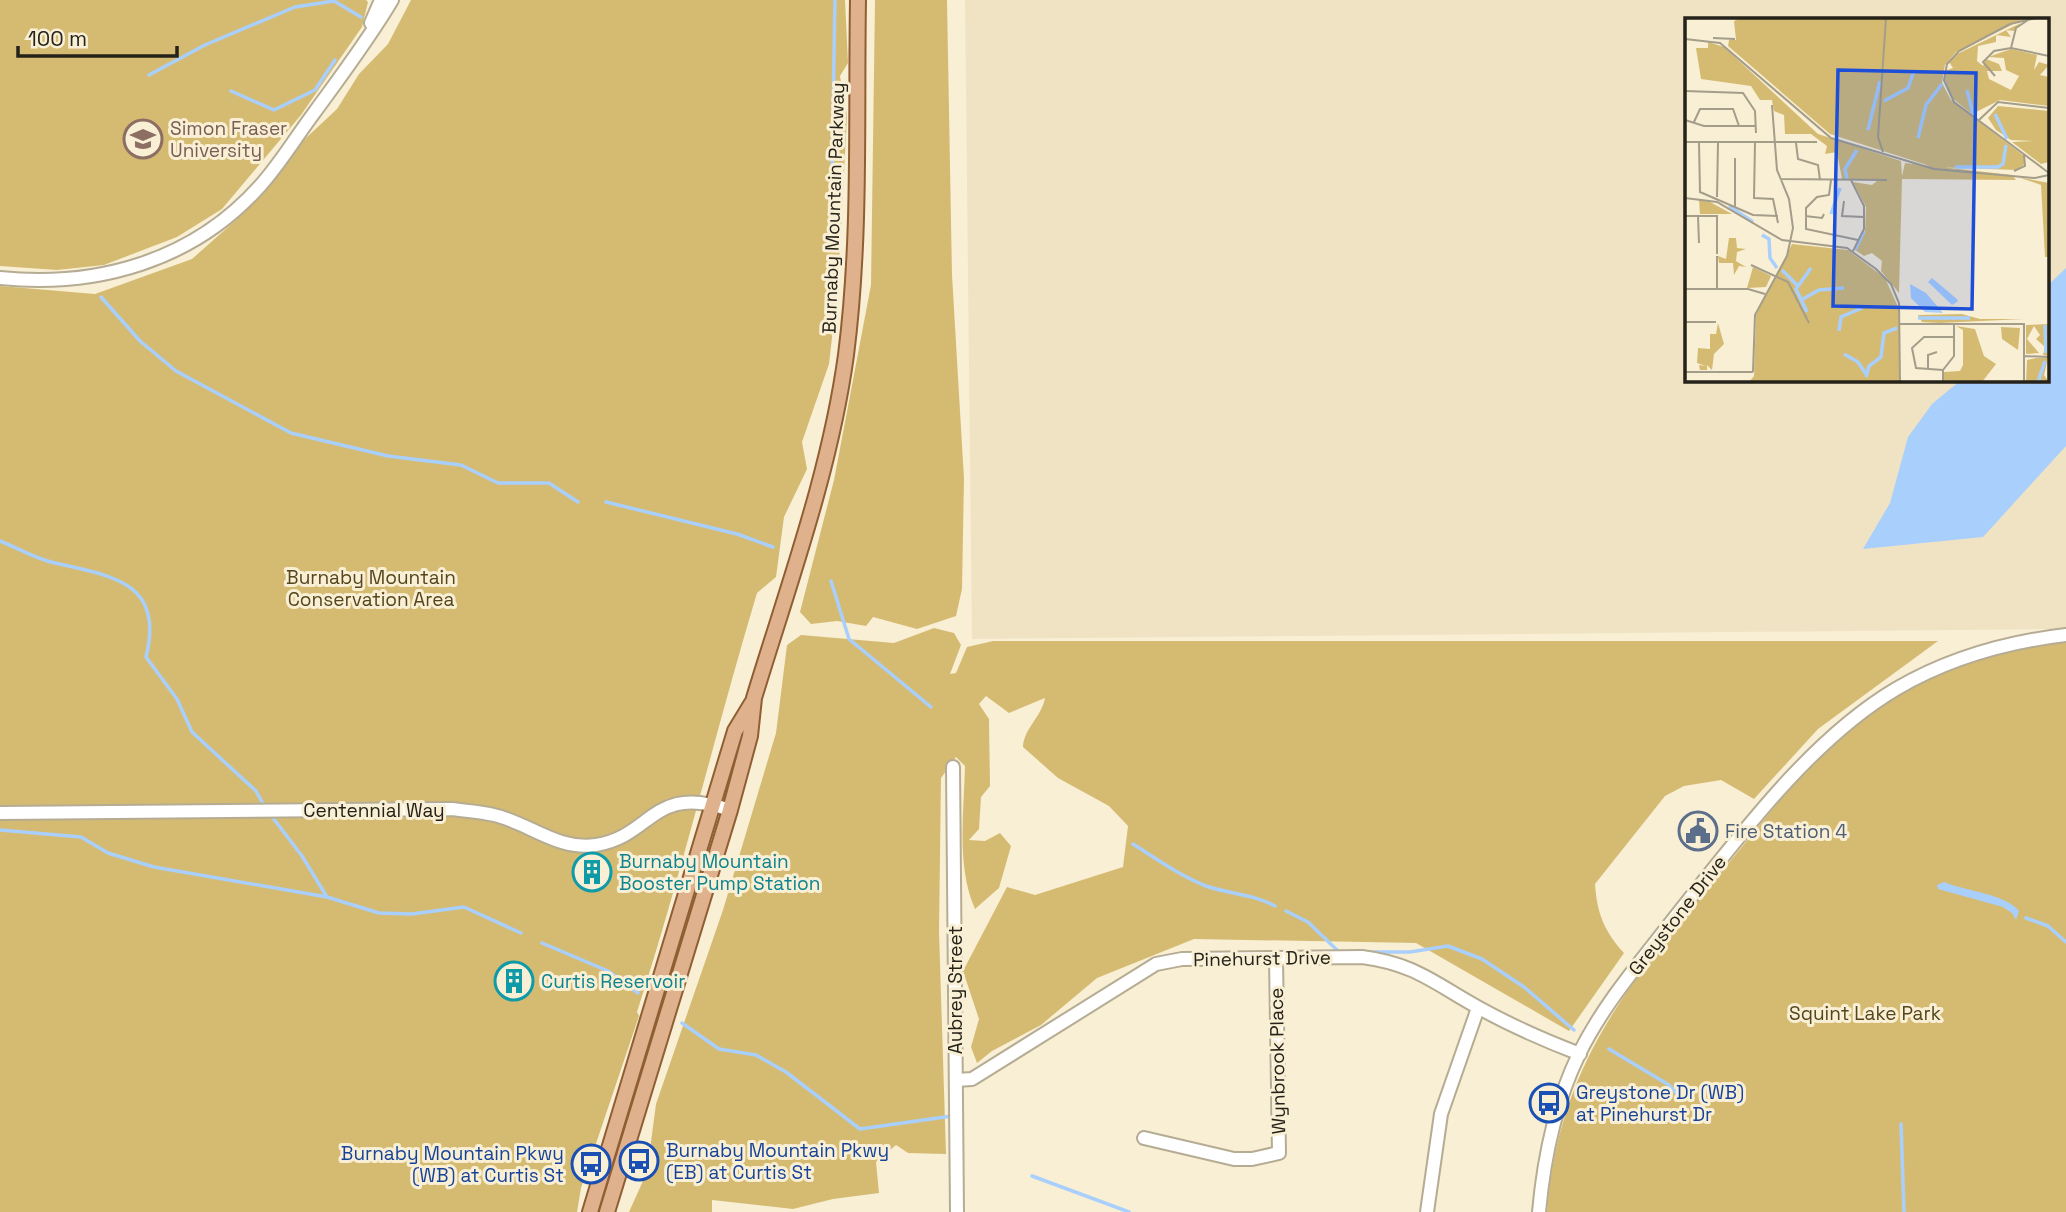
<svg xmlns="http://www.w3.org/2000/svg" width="2066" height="1212" font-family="'Space Grotesk',sans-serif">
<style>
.built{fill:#f0e3c3;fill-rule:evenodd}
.green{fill:#d5bb72}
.water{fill:#a9cffd}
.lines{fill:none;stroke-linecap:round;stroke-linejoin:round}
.stream{stroke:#a9cffd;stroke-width:3.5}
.minor-casing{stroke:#b5ac93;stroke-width:16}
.major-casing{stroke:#905e33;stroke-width:18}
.minor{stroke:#fff;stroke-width:12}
.major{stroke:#dfb28d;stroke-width:14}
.labels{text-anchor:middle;stroke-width:6;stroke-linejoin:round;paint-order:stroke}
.education-label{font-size:19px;fill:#785e54;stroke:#f9efd5;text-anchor:start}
.street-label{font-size:19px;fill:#252219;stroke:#f9efd5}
.park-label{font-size:19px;fill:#54451b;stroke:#f9efd5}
.service-label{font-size:19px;fill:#4e5e75;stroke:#f9efd5;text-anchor:start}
.culture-label{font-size:19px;fill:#0d838f;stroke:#f9efd5;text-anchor:start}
.transit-label{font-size:19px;fill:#164399;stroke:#f9efd5;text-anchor:start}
.inset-river{fill:none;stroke:#a9cffd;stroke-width:3.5}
.inset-road{fill:none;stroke:#a49d8a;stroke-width:2}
.view{fill:#1d4ed8;fill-opacity:0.15;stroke:#1d4ed8;stroke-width:3.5}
.inset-edge{fill:none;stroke:#252219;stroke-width:3.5}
</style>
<rect width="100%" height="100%" fill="#f9efd5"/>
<!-- built -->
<path class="built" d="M965 0H2066V629L972 639ZM1686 19H2047V380H1686Z"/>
<!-- green -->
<g class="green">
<path d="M0 0H366L368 2 362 27 301 115 222 209 177 237 104 265 57 270 0 266Z"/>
<path d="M411 0H845L848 63 840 76 847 116 838 285 829 364 802 442 807 469 784 517 776 577 757 593C715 733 682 873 637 1012L639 1016 581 1188 577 1212H0V286L95 294 192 259 245 212 291 152 337 109 359 74 388 44Z"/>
<path d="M875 0H947L952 275 964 479 962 589 956 616 917 629 873 617 866 626 837 621 811 624 800 612 834 480 871 285Z"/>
<path d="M934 628 954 633 961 645 950 674 956 673 967 647 993 641H1938L1818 729 1754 799 1721 780 1684 786 1665 796 1595 884C1597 913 1604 931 1624 953L1569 1031 1416 943 1194 939 1097 978 1041 1025 992 1051 977 1063 971 1047 979 1019 963 971 1007 887 1035 895 1123 867 1128 826 1109 806 1058 778 1023 747C1024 728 1041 718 1045 698L1009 713 986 696 979 704 989 719 990 786 981 797 979 829 969 840 985 841 1000 833 1011 846 999 888 975 909C956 866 964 812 965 766L956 757 941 778 939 931 946 1154 908 1153 896 1145 876 1162 879 1193 833 1199 793 1209 712 1200V1212H629L647 1172 656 1104 723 910 776 733 787 645 801 635 894 643Z"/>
<path d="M2066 642V1212H1547C1559 1056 1638 974 1732 859 1775 807 1814 753 1869 713 1927 671 1995 648 2066 642Z"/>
</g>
<!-- water -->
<g class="water">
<path d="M2066 268V446L1983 537 1863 549 1890 503 1908 437 1932 404 1961 380H2047V286Z"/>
<path d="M1944 882C1965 891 2006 894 2019 911L2016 920 2012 913 2003 907 1938 889 1937 885Z"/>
</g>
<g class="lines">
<!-- stream -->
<g class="stream">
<path d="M149 75 205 45 295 7 334 1 361 17"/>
<path d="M231 91 274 110 315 90 335 60"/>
<path d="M832 169 835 0"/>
<path d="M101 297 140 341 176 371 291 433 388 456 461 465 498 483H549L578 502"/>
<path d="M606 502 737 534 773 547"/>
<path d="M0 541C18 548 36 559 55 563 112 576 165 582 146 657L177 699 192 732 256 791 262 802"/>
<path d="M831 581 849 639 931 707"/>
<path d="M273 818 302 856 327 897"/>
<path d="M0 830 81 837 108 853 154 867 327 897 379 913 412 914 464 907 521 933"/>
<path d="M1133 844C1157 859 1180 876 1206 886 1229 894 1253 894 1275 906"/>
<path d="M1286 911 1308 922 1339 952"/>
<path d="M2026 918 2048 926 2066 942"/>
<path d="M542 943 608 971 638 993"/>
<path d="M1364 952H1410L1448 946 1482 959 1524 987 1574 1030"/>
<path d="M682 1023 719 1049 756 1055 786 1072 860 1129 952 1116"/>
<path d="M1609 1049 1669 1085 1678 1095"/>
<path d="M1901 1124 1904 1212"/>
<path d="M1032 1176 1129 1212"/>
</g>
<defs>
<g id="minor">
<path d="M371 23 381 0"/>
<path d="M0 278C97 288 193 261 260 186 280 164 296 137 314 113 341 76 369 39 392 0"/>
<path d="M953 767 957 1212"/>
<path d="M0 813 452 809C466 811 481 812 494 815 529 823 558 851 596 845 653 836 652 783 730 810"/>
<path d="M956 1080 972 1079 1156 964 1182 959 1362 957C1416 964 1435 984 1481 1009 1512 1026 1546 1041 1580 1054"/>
<path d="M1144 1138 1234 1159H1252L1279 1153 1276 958"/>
<path d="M1427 1212 1441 1114 1478 1008"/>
<path d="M1539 1212C1544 1157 1555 1103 1579 1054 1604 1003 1642 960 1676 916 1738 838 1810 740 1896 689 1949 658 2006 642 2066 635"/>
</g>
<g id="major">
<path d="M590 1212 735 731 752 703"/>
<path d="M607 1212 730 810 750 736 754 698C788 586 830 472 846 355 861 238 856 118 858 0"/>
</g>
</defs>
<!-- minor casing -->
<use href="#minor" class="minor-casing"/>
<!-- major casing -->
<use href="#major" class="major-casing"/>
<!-- minor -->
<use href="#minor" class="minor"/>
<!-- major -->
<use href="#major" class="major"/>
</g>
<!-- icons -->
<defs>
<symbol id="university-ring" viewBox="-11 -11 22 22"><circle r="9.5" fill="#f9efd5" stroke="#8d6e63" stroke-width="1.5"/><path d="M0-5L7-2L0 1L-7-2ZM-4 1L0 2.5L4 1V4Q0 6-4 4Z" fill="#8d6e63"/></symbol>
<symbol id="civic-ring" viewBox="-11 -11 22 22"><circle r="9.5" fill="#f9efd5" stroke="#5c6f8a" stroke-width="1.5"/><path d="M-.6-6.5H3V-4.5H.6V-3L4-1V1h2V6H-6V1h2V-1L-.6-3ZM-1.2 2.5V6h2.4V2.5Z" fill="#5c6f8a"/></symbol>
<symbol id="building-ring" viewBox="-11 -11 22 22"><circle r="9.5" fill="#f9efd5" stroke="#0f9aa8" stroke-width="1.5"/><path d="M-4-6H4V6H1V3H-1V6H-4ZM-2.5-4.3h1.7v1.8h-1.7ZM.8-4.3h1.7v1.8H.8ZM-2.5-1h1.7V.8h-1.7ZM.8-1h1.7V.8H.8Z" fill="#0f9aa8"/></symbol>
<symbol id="bus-ring" viewBox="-11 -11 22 22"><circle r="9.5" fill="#f9efd5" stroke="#1a4fb4" stroke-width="1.5"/><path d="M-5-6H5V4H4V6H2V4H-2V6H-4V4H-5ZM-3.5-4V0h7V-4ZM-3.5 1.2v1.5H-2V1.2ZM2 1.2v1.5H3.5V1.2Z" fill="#1a4fb4"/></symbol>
</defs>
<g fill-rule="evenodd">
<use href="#university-ring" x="121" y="117" width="44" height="44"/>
<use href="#civic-ring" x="1676" y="809" width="44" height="44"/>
<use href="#building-ring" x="570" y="850" width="44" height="44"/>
<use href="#building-ring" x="492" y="959" width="44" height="44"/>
<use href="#bus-ring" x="1527" y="1081" width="44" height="44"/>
<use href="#bus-ring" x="617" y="1139" width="44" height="44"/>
<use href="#bus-ring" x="569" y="1142" width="44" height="44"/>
</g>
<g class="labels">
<!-- education labels -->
<g class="education-label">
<text x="170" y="135">Simon Fraser<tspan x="170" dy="22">University</tspan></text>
</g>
<!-- street labels -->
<g class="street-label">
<text transform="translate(833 208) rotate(-88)" y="7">Burnaby Mountain Parkway</text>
<text x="374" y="817">Centennial Way</text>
<text transform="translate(1677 915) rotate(-52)" y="7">Greystone Drive</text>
<text transform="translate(1262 958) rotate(-1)" y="7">Pinehurst Drive</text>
<text transform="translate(955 990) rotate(-90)" y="7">Aubrey Street</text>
<text transform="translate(1277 1061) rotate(-91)" y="7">Wynbrook Place</text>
</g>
<!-- park labels -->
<g class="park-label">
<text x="371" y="584">Burnaby Mountain<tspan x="371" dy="22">Conservation Area</tspan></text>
<text x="1865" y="1020">Squint Lake Park</text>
</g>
<!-- service labels -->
<g class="service-label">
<text x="1725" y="838">Fire Station 4</text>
</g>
<!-- culture labels -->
<g class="culture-label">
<text x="619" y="868">Burnaby Mountain<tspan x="619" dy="22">Booster Pump Station</tspan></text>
<text x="541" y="988">Curtis Reservoir</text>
</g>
<!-- transit labels -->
<g class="transit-label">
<text x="1576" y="1099">Greystone Dr (WB)<tspan x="1576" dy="22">at Pinehurst Dr</tspan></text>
<text x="666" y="1157">Burnaby Mountain Pkwy<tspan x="666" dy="22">(EB) at Curtis St</tspan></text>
<text x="564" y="1160" text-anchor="end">Burnaby Mountain Pkwy<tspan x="564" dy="22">(WB) at Curtis St</tspan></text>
</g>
</g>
<!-- overview -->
<g transform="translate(1685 18)">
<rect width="364" height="364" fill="#f9efd5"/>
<path d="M56 0H341L271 34 260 47 257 65 266 82 339 138 340 146 331 152 248 149 145 116 43 28 44 22H51L49 3ZM336 5 329 13 321 12 326 19 311 17V24L293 28 292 43 298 48 301 41 314 46 317 53H302L304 61 326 72 334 58 321 52 319 40 303 39 326 31 352 37 349 52 354 44 364 47 355 57 364 59V88L315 82 287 96 267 80 260 61 262 52 268 50 264 44 270 37ZM23 24 39 29 133 116 216 143 217 158 220 145 327 157 331 162 217 161 214 275 196 253 197 243 187 235 179 238 170 232 180 215 181 189 168 164 187 167 192 163 157 161 152 134 140 136 142 128 126 116H100L99 97 89 93 87 82H75L66 68 16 61 11 30H23ZM313 88 364 93V144L356 146 327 124 348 123 326 122 311 112 303 100ZM333 159 364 165V239H360L356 167ZM14 182 25 184 47 196H15ZM44 220H51L52 230 61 231 52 234 51 243 61 249 54 248 49 257 48 245H34L33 238 41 241ZM107 226 163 232 200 260 214 291V364H64L69 358 71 297ZM68 249 86 258 81 269 62 270ZM277 296 295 301H339L254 305 237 304 233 297ZM33 305 39 326 29 336 27 352 22 347V352H15L14 347 21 348 12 345 13 330 25 331V316H31ZM364 306V338L358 337 360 329 351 321 355 317 349 308 342 321 354 335 341 336V307ZM271 308 290 311 299 338 311 346 297 364H259V354L275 353 278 347V312ZM316 309 335 310 333 332 317 321ZM351 340H363L359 357 364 364H341L342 342Z" fill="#d5bb72"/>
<path d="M247 260 273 282 272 284 267 287 243 264ZM225 266 241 275 258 295 240 294 226 280Z" fill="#a9cffd"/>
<path class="inset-river" d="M282 72 288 96M199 83 223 70 229 53M310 96 322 121M183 112 195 63M233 120 241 87 257 66M270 149H313L318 146 321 127M162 161 160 151 172 132M44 188 68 204M146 196 155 170M77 217 84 221 85 240 92 250M170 232 179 213M97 252 112 267M118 281 134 272 159 270M122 294 111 271 126 250M233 300H285M360 307 361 335M154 313 156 299 177 290M159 336 173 344 181 356M181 359 184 348 196 339 199 315 212 310M353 364 360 343"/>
<path class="inset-road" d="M15 0H53M351 0 325 6 274 33 262 46 259 62 269 84 364 155M28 20 50 21M0 21 35 25 146 120 249 151 350 160 364 157M326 30 331 10 343 2M310 58 298 44 309 33 326 30 364 38M0 73 58 75 70 93 71 115M0 102 19 108H70M294 102 313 84 364 90M9 104 15 91H48L54 108M0 124H132M14 125 15 174 68 197 93 198M70 125 69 180 88 181 93 205M111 125 113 141 133 147 135 162M198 134 193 119 201 0M329 153 340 148 339 137M95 161 202 162M146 162 144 177 132 179 121 190V211L173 222M166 162 179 188V211L168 233M32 179 33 125M0 180 32 184 97 222 162 230 191 251 206 266 214 285 215 364M159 183 157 198 179 199M50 190V140M0 198H33M13 198 14 225M120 198 137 200 139 196M32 236V198M66 247 103 264 124 305M0 271H63L80 276M32 271V238M0 304H31M214 306H339V364M339 338 364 339M243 352V337L252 334M258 352 231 350 227 330 239 319H269M0 354H68M68 354 70 297 102 238 108 210 104 181 92 152 87 87M258 364V352L269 338V306"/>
<path class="view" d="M153 52 291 55 287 291 148 288Z"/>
<rect width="364" height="364" class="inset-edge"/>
</g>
<!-- scale -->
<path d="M18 46v10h159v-10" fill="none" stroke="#252219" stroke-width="3.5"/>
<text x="28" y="46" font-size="21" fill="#252219" stroke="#f9efd5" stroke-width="5" paint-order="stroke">100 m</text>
</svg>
